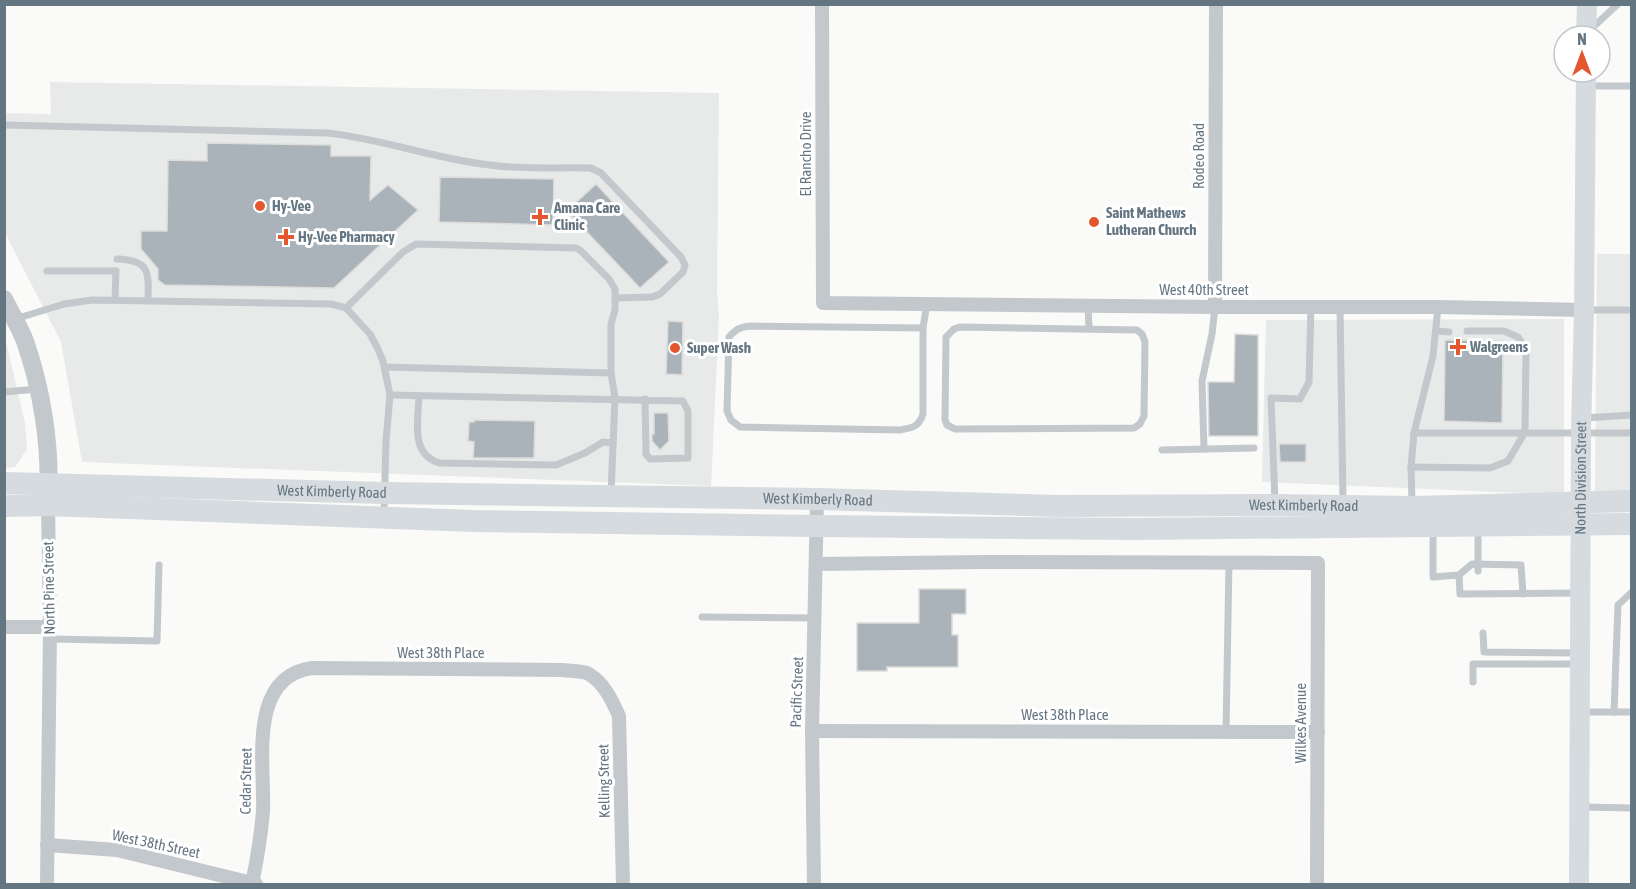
<svg xmlns="http://www.w3.org/2000/svg" width="1636" height="889" font-family="'Asap Condensed',sans-serif">
<style>
.built{fill:#e8e9e9}
.building{fill:#aab3b9;stroke:#dcdcda;stroke-width:1.5}
.lines{fill:none;stroke-linecap:round;stroke-linejoin:round}
.service{stroke:#c3c8cc;stroke-width:7}
.minor{stroke:#c3c8cc;stroke-width:14}
.tertiary{stroke:#c3c8cc;stroke-width:18}
.secondary{stroke:#d6dbdf;stroke-width:20}
.primary{stroke:#d6dbdf;stroke-width:22}
.poi-dot{fill:#e4572e;stroke:#fff;stroke-width:2}
.labels{text-anchor:middle;stroke-width:6;stroke-linejoin:round;paint-order:stroke}
.street-label{font-size:15px;fill:#657683;stroke:#fff}
.poi-label{font-size:15px;font-weight:bold;fill:#657683;stroke:#fff;text-anchor:start}
</style>
<rect width="100%" height="100%" fill="#fafaf8"/>
<!-- built -->
<g class="built">
<path d="M50 82 719 93 717 293 719 315 711 486 82 462 61 342 5 233V113L51 114Z"/>
<path d="M1597 254H1631V493L1595 494Z"/>
<path d="M1564 319V495L1262 482 1266 320Z"/>
<path d="M4 333 25 423 27 449 15 467 5 468Z"/>
</g>
<!-- building -->
<g class="building">
<path d="M207 143 331 145V156H371L370 200 388 185 418 210 334 288 165 285 158 280V269L141 249V231H167L168 160 207 161Z"/>
<path d="M440 177 554 179 553 225 439 222Z"/>
<path d="M596 184 669 262 640 288 567 211Z"/>
<path d="M668 321 683 322 682 375 666 374Z"/>
<path d="M1235 334 1258 335V436H1209L1208 382H1234Z"/>
<path d="M1445 340 1503 341 1502 423 1444 421Z"/>
<path d="M654 413H668L669 441 660 450 652 441V434H654Z"/>
<path d="M474 420 535 421 534 458H473L474 442 468 441 469 422H474Z"/>
<path d="M1279 444H1306V462H1280Z"/>
<path d="M919 589H966V614H952V635H958V667H887V671H857V623H919Z"/>
</g>
<g class="lines">
<!-- service -->
<g class="service">
<path d="M1591 29 1618 4"/>
<path d="M1588 86H1632"/>
<path d="M4 125 328 133C383 139 435 159 490 165 523 170 558 167 591 168L601 173 681 257 685 265 683 272 660 294 652 297 615 298"/>
<path d="M117 259C149 260 149 271 148 300"/>
<path d="M47 271H116L115 299"/>
<path d="M1088 304 1089 329"/>
<path d="M1340 306 1343 502"/>
<path d="M346 308 370 334 377 347 383 361 390 395 386 441 384 514"/>
<path d="M1587 310H1632"/>
<path d="M15 319 64 304 92 300 331 304 346 308 403 252 416 244 576 248 581 251 609 279 615 289V310L611 324V373L615 398 611 494"/>
<path d="M750 326 923 328V414C919 427 912 428 900 430L740 427 731 420 727 411 729 337C736 329 740 327 750 326Z"/>
<path d="M960 327 1137 330 1142 334 1145 342 1144 416 1140 424 1134 428 955 429 947 425 945 420 946 337 954 329Z"/>
<path d="M923 328 927 303"/>
<path d="M1437 331 1449 332"/>
<path d="M384 367 611 373"/>
<path d="M4 392 38 389"/>
<path d="M390 395 683 401 688 411V458L650 459 646 454 645 399"/>
<path d="M419 396C418 421 410 455 440 463L556 465 585 453 603 442 613 443"/>
<path d="M1584 418 1632 415"/>
<path d="M1414 433H1632"/>
<path d="M1204 449 1202 381 1212 334 1215 307"/>
<path d="M1162 450 1254 448"/>
<path d="M1411 467 1490 468 1508 461 1525 432 1526 349 1518 337 1504 331H1467"/>
<path d="M1275 502 1271 398 1300 399 1309 382 1311 306"/>
<path d="M1412 502 1411 467 1414 433 1433 356 1438 307"/>
<path d="M1478 529V571"/>
<path d="M1433 531V577L1459 575 1460 594 1579 593"/>
<path d="M1459 575 1472 564 1521 565 1523 594"/>
<path d="M702 617 816 618"/>
<path d="M1483 633 1484 652 1577 653"/>
<path d="M50 639 157 641 159 565"/>
<path d="M1473 682V664H1577"/>
<path d="M1583 712H1632"/>
<path d="M1614 712 1618 605 1632 592"/>
<path d="M1226 732 1229 562"/>
<path d="M1582 807 1632 808"/>
</g>
<!-- minor -->
<g class="minor">
<path d="M822 4 823 303 1215 307H1438L1584 310"/>
<path d="M1215 307 1216 4"/>
<path d="M817 564 983 562 1318 563 1317 884"/>
<path d="M4 627H50"/>
<path d="M812 731 1318 732"/>
<path d="M47 845 117 850 256 884"/>
<path d="M47 884 50 627 48 505"/>
<path d="M252 884C257 860 261 835 263 811 265 764 247 677 312 668L562 670C570 671 580 671 587 673 603 681 612 700 619 716L623 884"/>
<path d="M814 884 812 731 817 499"/>
</g>
<!-- tertiary -->
<path class="tertiary" d="M4 299C11 313 19 326 25 341 42 390 51 446 48 498"/>
<!-- secondary -->
<g class="secondary">
<path d="M1586 36 1587 4"/>
<path id="s1" d="M1579 884 1581 432 1584 310 1586 72"/>
</g>
<!-- primary -->
<g class="primary">
<path id="s2" d="M4 483 384 493 817 499 1059 506 1275 505 1412 507 1632 501"/>
<path d="M4 506 48 505 473 521 817 526 1134 529 1632 524"/>
</g>
</g>
<!-- markers -->
<g class="poi-dot">
<circle cx="260" cy="206" r="6"/>
<path d="M537 208h6v6h6v6h-6v6h-6v-6h-6v-6h6z"/>
<circle cx="1094" cy="222" r="6"/>
<path d="M283 228h6v6h6v6h-6v6h-6v-6h-6v-6h6z"/>
<path d="M1455 338h6v6h6v6h-6v6h-6v-6h-6v-6h6z"/>
<circle cx="675" cy="348" r="6"/>
</g>
<g class="labels">
<!-- street labels -->
<g class="street-label">
<text transform="translate(806 154) rotate(-90)" y="5">El Rancho Drive</text>
<text transform="translate(1199 156) rotate(-90)" y="5">Rodeo Road</text>
<text x="1204" y="295">West 40th Street</text>
<text dy="5" stroke="none"><textPath href="#s1" startOffset="406">North Division Street</textPath></text>
<text dy="5" stroke="none"><textPath href="#s2" startOffset="328">West Kimberly Road</textPath></text>
<text dy="5" stroke="none"><textPath href="#s2" startOffset="814">West Kimberly Road</textPath></text>
<text dy="5" stroke="none"><textPath href="#s2" startOffset="1300">West Kimberly Road</textPath></text>
<text transform="translate(49 588) rotate(-91)" y="5">North Pine Street</text>
<text x="441" y="658">West 38th Place</text>
<text transform="translate(797 692) rotate(-88)" y="5">Pacific Street</text>
<text x="1065" y="720">West 38th Place</text>
<text transform="translate(1301 723) rotate(-90)" y="5">Wilkes Avenue</text>
<text transform="translate(246 781) rotate(-89)" y="5">Cedar Street</text>
<text transform="translate(604 781) rotate(-91)" y="5">Kelling Street</text>
<text transform="translate(156 844) rotate(12)" y="5">West 38th Street</text>
</g>
<!-- poi labels -->
<g class="poi-label">
<text x="272" y="211">Hy-Vee</text>
<text x="554" y="213">Amana Care<tspan x="554" dy="17">Clinic</tspan></text>
<text x="1106" y="218">Saint Mathews<tspan x="1106" dy="17">Lutheran Church</tspan></text>
<text x="298" y="242">Hy-Vee Pharmacy</text>
<text x="1470" y="352">Walgreens</text>
<text x="687" y="353">Super Wash</text>
</g>
</g>
<!-- border -->
<rect width="1636" height="889" fill="none" stroke="#657683" stroke-width="12"/>
<!-- north arrow -->
<g transform="translate(1582 54)"><circle r="28" fill="#ffffff" stroke="#c1c8cd" stroke-width="1.5"/>
<path d="M0-4.5L10 22L0 15L-10 22Z" fill="#e4572e"/>
<text y="-9" font-size="16" font-weight="bold" text-anchor="middle" fill="#657683">N</text>
</g>
</svg>
